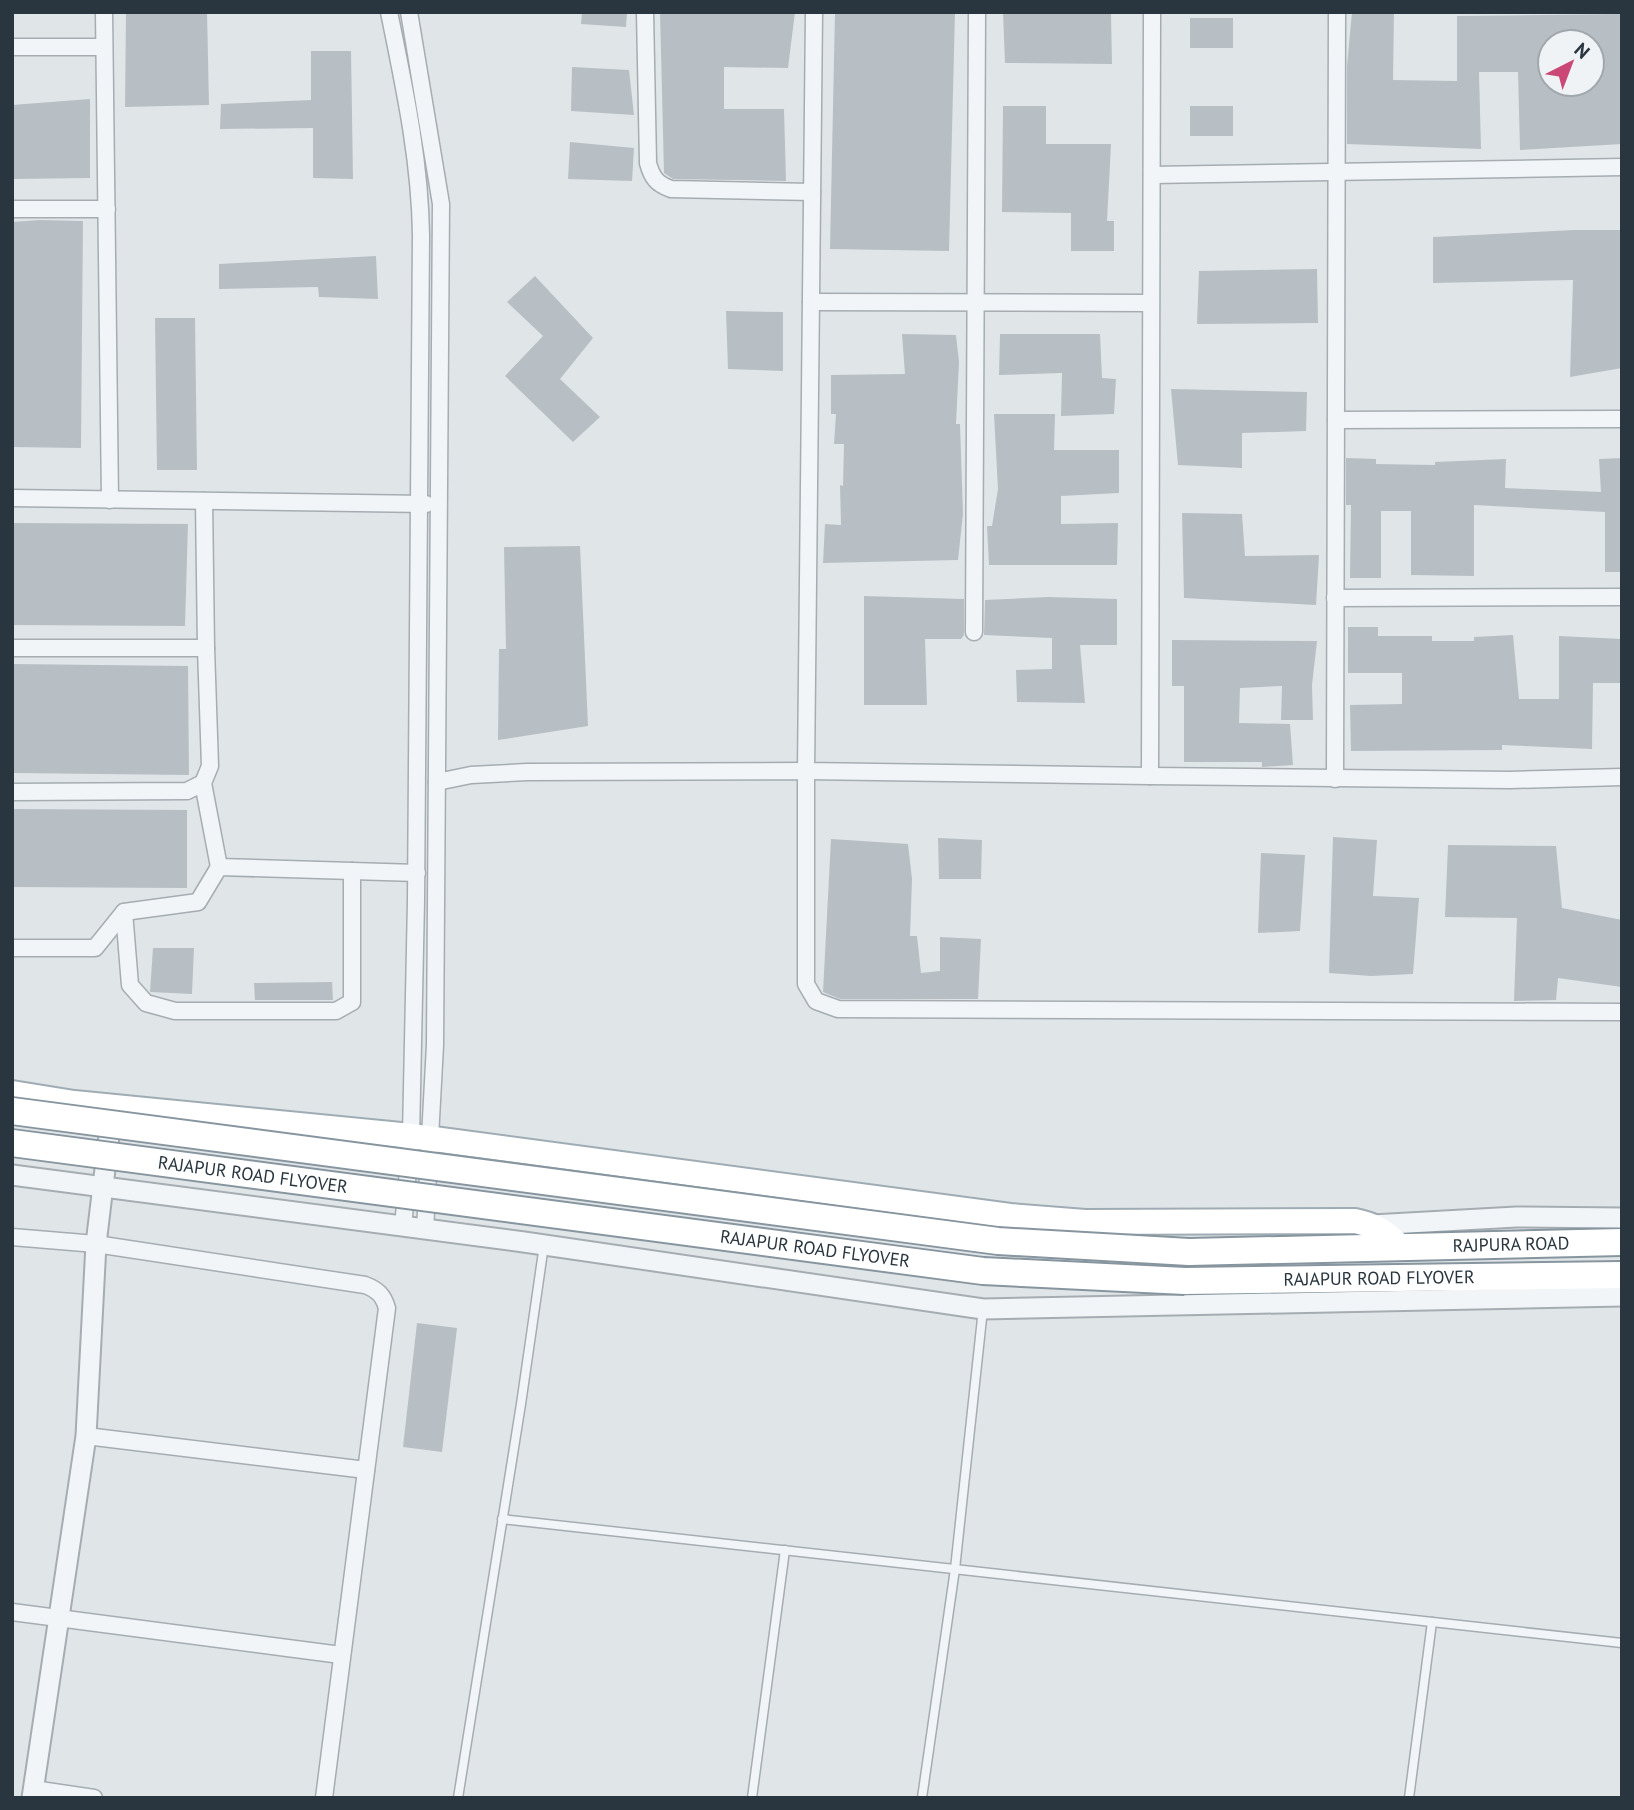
<svg xmlns="http://www.w3.org/2000/svg" width="1634" height="1810" font-family="'PT Sans',sans-serif">
<style>
.building{fill:#b7bfc5;fill-rule:evenodd}
.lines{fill:none;stroke-linecap:round;stroke-linejoin:round}
.service-casing{stroke:#a5adb2;stroke-width:11}
.minor-casing{stroke:#a5adb2;stroke-width:19}
.tertiary-casing{stroke:#a5adb2;stroke-width:23}
.primary-casing{stroke:#9facb4;stroke-width:28}
.trunk-casing{stroke:#87959f;stroke-width:30}
.service{stroke:#f2f5f7;stroke-width:8}
.minor{stroke:#f2f5f7;stroke-width:16}
.tertiary{stroke:#f2f5f7;stroke-width:19}
.primary{stroke:#fff;stroke-width:24}
.trunk{stroke:#fff;stroke-width:26}
.trunk-bridge-casing{stroke:#87959f;stroke-width:30;stroke-linecap:butt}
.trunk-bridge{stroke:#fff;stroke-width:26}
.labels{text-anchor:middle;stroke-width:5;stroke-linejoin:round;paint-order:stroke}
.street-label{font-size:18px;fill:#29363f;stroke:#eff3f6}
</style>
<rect width="100%" height="100%" fill="#e0e5e8"/>
<!-- building -->
<g class="building">
<path d="M126 12H207L209 105 125 107Z"/>
<path d="M582 12H627L626 27 581 24Z"/>
<path d="M660 12H795L788 68 724 67V109H784L786 181 673 179 664 173Z"/>
<path d="M835 12H955L949 251 830 249Z"/>
<path d="M1003 12H1111L1112 64 1005 63Z"/>
<path d="M1352 12H1394L1393 80 1457 81V16L1622 14V144L1520 150 1518 72H1479L1481 149 1347 144V66ZM1550 42H1592V89H1550Z"/>
<rect x="1190" y="18" width="43" height="30"/>
<path d="M311 51H351L353 179 313 178V128L220 129 221 104 311 100Z"/>
<path d="M572 67 629 70 634 115 571 111Z"/>
<path d="M90 99V178L12 179V105Z"/>
<path d="M1003 106H1046V144H1111L1107 221H1114V251H1071V213L1002 212Z"/>
<rect x="1190" y="106" width="43" height="30"/>
<path d="M570 142 634 148 632 181 568 179Z"/>
<path d="M40 220 83 221 81 448 12 447V222Z"/>
<path d="M1574 230H1622V368L1570 377 1573 280 1433 283V237Z"/>
<path d="M376 256 378 299 319 297 318 287 219 289V264Z"/>
<path d="M1317 269 1318 323 1197 324 1199 271Z"/>
<path d="M535 276 593 338 560 379 600 417 573 442 505 376 543 336 507 302Z"/>
<path d="M726 311 783 312V371L728 369Z"/>
<path d="M155 318H195L197 470H157Z"/>
<path d="M902 334 956 335 959 362 956 424H960L963 514 958 560 823 563 825 524 841 525 840 485 843 486 844 444H834L836 414H831V375L905 374Z"/>
<path d="M1000 334H1100L1102 378 1116 379 1114 414 1061 416 1062 373 999 375Z"/>
<path d="M1171 389 1307 392 1306 431 1242 433V468L1178 465Z"/>
<path d="M994 414H1055L1054 450H1119V493L1061 496V524L1118 523 1117 565H989L987 526H992L998 489Z"/>
<path d="M1346 458 1376 459V464L1435 465V462L1506 459 1505 488 1601 492 1599 459 1622 458V572H1605V512L1474 505V576L1411 575V511H1381V578H1350L1351 505H1346Z"/>
<path d="M1182 513 1242 514 1245 556 1319 555 1316 605 1184 598Z"/>
<path d="M12 523 188 524 185 626 12 625Z"/>
<path d="M580 546 588 726 498 740 499 649H506L504 547Z"/>
<path d="M864 596 964 599V635L961 639H925L927 705H864Z"/>
<path d="M1048 597 1117 599V645H1080L1085 703 1017 702 1016 670 1052 669V638L984 635 985 600Z"/>
<path d="M1348 627H1378V636H1432V641H1474V637L1513 635 1519 699H1559V636L1622 639V683H1593L1592 749 1502 745V750L1351 751 1350 705 1402 704V673H1348Z"/>
<path d="M1172 640 1317 641 1312 685 1313 720H1281L1282 686 1240 688 1239 723 1290 724 1293 765 1262 767V762H1184V686H1172Z"/>
<path d="M12 664 188 666 189 775 12 773Z"/>
<path d="M12 809 187 810V888L12 887Z"/>
<path d="M1333 837 1377 840 1373 896 1419 898 1413 974 1371 976 1329 973Z"/>
<path d="M938 838 982 840 981 879H939Z"/>
<path d="M831 839 908 844 912 879 910 936H917L921 973 940 971V937L981 939 978 999H840L823 992Z"/>
<path d="M1448 845 1556 846 1562 908 1622 920V987L1558 978 1556 1000 1514 1001 1517 918 1445 917Z"/>
<path d="M1261 853 1305 855 1300 931 1258 933Z"/>
<path d="M153 948H194L192 994 150 992Z"/>
<path d="M332 982 333 1000H255L254 983Z"/>
<path d="M417 1323 457 1328 442 1452 403 1447Z"/>
</g>
<g class="lines">
<defs>
<g id="service">
<path d="M502 1519 1622 1643"/>
<path d="M458 1798 521 1404 544 1245"/>
<path d="M752 1798 785 1550"/>
<path d="M922 1798 955 1569 983 1309"/>
<path d="M1409 1798 1432 1622"/>
</g>
<g id="minor">
<path d="M104 12 110 500"/>
<path d="M389 12C404 86 420 159 421 235L416 901 411 1136 403 1227"/>
<path d="M409 12 441 204 435 1045 425 1230"/>
<path d="M645 12 648 163C652 178 657 184 671 189L812 192"/>
<path d="M814 12 806 771 1150 776 1152 12"/>
<path d="M12 47H104"/>
<path d="M1152 175 1622 167"/>
<path d="M12 209H107"/>
<path d="M811 302 1150 303"/>
<path d="M1336 420 1622 419"/>
<path d="M12 498 426 504"/>
<path d="M1335 598 1622 597"/>
<path d="M974 632 977 12"/>
<path d="M12 648H206L204 501"/>
<path d="M1150 776 1510 780 1622 777"/>
<path d="M1335 779 1337 12"/>
<path d="M437 782 471 775 527 772 806 771V984L816 1001 838 1009 1622 1012"/>
<path d="M203 783 219 867"/>
<path d="M12 792 187 791 203 783 210 766 206 648"/>
<path d="M124 912 130 985 146 1003 175 1011H336L352 1002V871"/>
<path d="M12 948H95L124 912 198 902 219 867 417 873"/>
<path d="M12 1237 96 1244 365 1285C378 1290 383 1295 387 1308L324 1798"/>
<path d="M86 1436 366 1470"/>
<path d="M12 1612 341 1655"/>
<path d="M33 1789 94 1798"/>
</g>
<g id="tertiary">
<path d="M12 1175 524 1242 983 1309 1622 1296"/>
<path d="M1372 1225 1516 1217 1622 1218"/>
<path d="M32 1798 86 1436 96 1244 112 1111"/>
</g>
<path id="primary" d="M12 1093 74 1103 411 1136 1010 1216 1085 1222 1355 1221C1375 1225 1386 1232 1400 1247"/>
<g id="trunk">
<path id="s1" d="M1189 1252 1622 1242"/>
<path id="s2" d="M1185 1281 1622 1275"/>
</g>
</defs>
<!-- service casing -->
<use href="#service" class="service-casing"/>
<!-- minor casing -->
<use href="#minor" class="minor-casing"/>
<!-- tertiary casing -->
<use href="#tertiary" class="tertiary-casing"/>
<!-- primary casing -->
<use href="#primary" class="primary-casing"/>
<!-- trunk casing -->
<use href="#trunk" class="trunk-casing"/>
<!-- service -->
<use href="#service" class="service"/>
<!-- minor -->
<use href="#minor" class="minor"/>
<!-- tertiary -->
<use href="#tertiary" class="tertiary"/>
<!-- primary -->
<use href="#primary" class="primary"/>
<!-- trunk -->
<use href="#trunk" class="trunk"/>
<defs>
<g id="trunk-bridge">
<path d="M12 1111 998 1241 1189 1252"/>
<path id="s3" d="M12 1143 983 1271 1185 1281"/>
</g>
</defs>
<!-- trunk-bridge casing -->
<use href="#trunk-bridge" class="trunk-bridge-casing"/>
<!-- trunk-bridge -->
<use href="#trunk-bridge" class="trunk-bridge"/>
</g>
<g class="labels">
<!-- street labels -->
<g class="street-label">
<text dy="6" stroke="none"><textPath href="#s3" startOffset="243">RAJAPUR ROAD FLYOVER</textPath></text>
<text dy="6" stroke="none"><textPath href="#s1" startOffset="322">RAJPURA ROAD</textPath></text>
<text dy="6" stroke="none"><textPath href="#s3" startOffset="810">RAJAPUR ROAD FLYOVER</textPath></text>
<text dy="6" stroke="none"><textPath href="#s2" startOffset="194">RAJAPUR ROAD FLYOVER</textPath></text>
</g>
</g>
<!-- border -->
<rect width="1634" height="1810" fill="none" stroke="#29363f" stroke-width="28"/>
<!-- north arrow -->
<g transform="translate(1571 63) rotate(42)"><circle r="33" fill="#eff3f6" stroke="#a0a7ad" stroke-width="2"/>
<path d="M0-5L12 26L0 18L-12 26Z" fill="#cb4876"/>
<text y="-10" font-size="19" font-weight="bold" text-anchor="middle" fill="#29363f">N</text>
</g>
</svg>
